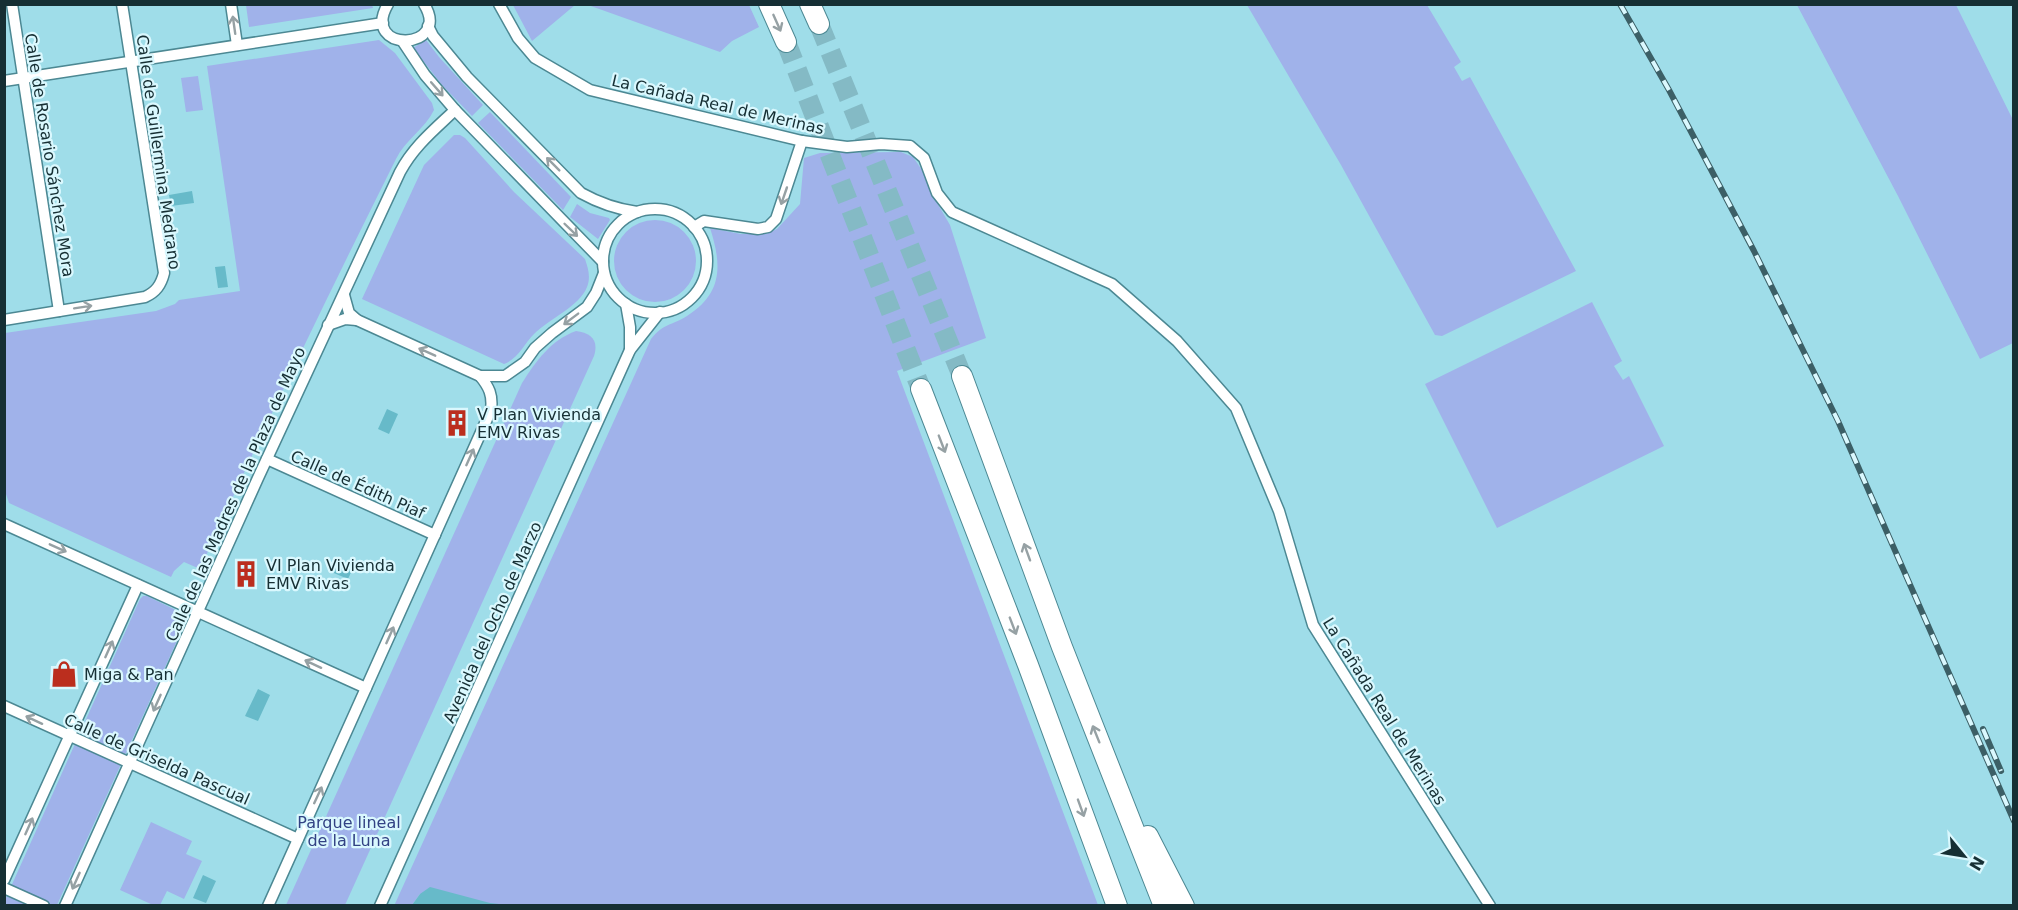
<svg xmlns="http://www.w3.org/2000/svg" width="2018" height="910" font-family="'DejaVu Sans',sans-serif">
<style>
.green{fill:#a0b2ea}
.water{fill:#67bac9}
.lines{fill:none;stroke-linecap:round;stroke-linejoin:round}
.motorway-tunnel{stroke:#84bac5;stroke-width:20;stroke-dasharray:20 10;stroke-linecap:butt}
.minor-casing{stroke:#4c8893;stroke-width:13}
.motorway-casing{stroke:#4c8893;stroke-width:22}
.minor{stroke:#fff;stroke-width:10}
.motorway{stroke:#fff;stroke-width:20}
.rail-casing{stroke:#3c5f66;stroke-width:6}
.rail{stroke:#daf8fe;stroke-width:4;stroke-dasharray:11;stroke-linecap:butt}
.oneway{stroke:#96a1a4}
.labels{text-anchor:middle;stroke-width:4.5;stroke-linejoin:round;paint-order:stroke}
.street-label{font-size:16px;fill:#162f34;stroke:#daf8fe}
.poi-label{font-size:16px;fill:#162f34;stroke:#daf8fe;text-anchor:start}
.park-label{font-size:16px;fill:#324284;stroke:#daf8fe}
</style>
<rect width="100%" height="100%" fill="#9fdde9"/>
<!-- green -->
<g class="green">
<path d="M372 5 373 8 249 27 246 5Z"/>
<path d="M513 5H575L532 41Z"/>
<path d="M588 5H749L759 27 732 41 720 52Z"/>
<path d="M1247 5H1427L1461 62 1454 67 1462 81 1470 77 1576 271 1442 336 1435 335 1341 165Z"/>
<path d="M1797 5H1956L2013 120V343L1980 359 1898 196Z"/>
<path d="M379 40 395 53 432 103 434 110C425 129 405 140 396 159 328 295 262 431 200 569L184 562 174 571 171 577 9 503 4 488 5 333 156 311 175 304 179 300 240 291 207 66Z"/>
<path d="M426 40 439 57 483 105 472 116 442 85 413 48Z"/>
<path d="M198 76 203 110 186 112 181 78Z"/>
<path d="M490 112 571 197 563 210 478 123Z"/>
<path d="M454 135H460L465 138 514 192 585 259C588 268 591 277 587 287 580 306 549 319 534 334 524 344 518 359 504 364L362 299 424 165Z"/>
<path d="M901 152 913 157 924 173 929 189 950 225 986 338 897 371 1098 905 508 906 420 894 412 905 394 906 651 339C664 323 671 326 687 316 723 293 722 265 710 228L741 234H766L777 229 800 204 804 158 820 153Z"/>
<path d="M577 204 590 213 609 218 610 220 598 239 570 217Z"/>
<circle cx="655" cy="261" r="41"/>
<path d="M1592 302 1622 361 1614 366 1623 380 1629 376 1664 446 1497 528 1425 384Z"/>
<path d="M576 331C591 333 599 340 594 356L345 905H286L522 383C536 361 551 340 576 331Z"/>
<path d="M143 596H147L184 614 187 617 186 621 57 905 5 906V900L140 599Z"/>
<path d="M151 822 192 841 186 854 202 861 184 899 167 891 160 905H153L120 890Z"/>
</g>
<!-- water -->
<g class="water">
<path d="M192 191 194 203 171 206 169 195Z"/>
<path d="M225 266 228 287 218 288 215 267Z"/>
<path d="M387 409 398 414 389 434 378 429Z"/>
<path d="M334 559 353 568 348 579 329 571Z"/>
<path d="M258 689 270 695 258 721 245 716Z"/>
<path d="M203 875 216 881 206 903 193 898Z"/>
<path d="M430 887 490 903 508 905H412L420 894Z"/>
</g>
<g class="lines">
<!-- motorway-tunnel -->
<g class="motorway-tunnel">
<path d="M819 24 962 376"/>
<path d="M786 42 921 389"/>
</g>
<defs>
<g id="minor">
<path d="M12 4 59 311"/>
<path d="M231 4 237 45"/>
<path d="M388 4C359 54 453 51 424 4"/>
<path d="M499 4 518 38 535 58 590 90 802 141 847 147 881 144 910 146 924 158 937 193 952 212 1112 284 1177 341 1236 408 1279 511 1313 625 1490 906"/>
<path d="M428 26 433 36 467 77 581 193C599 203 616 209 637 212"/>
<path d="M403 42 425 75 455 110 603 262"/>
<path d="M4 81 383 23"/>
<circle cx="655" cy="261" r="52"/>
<path d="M694 227 704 221 758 229 768 227 776 219 802 141"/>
<path d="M344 295 349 313 357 320 480 376H505L525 362 535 348 552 333 587 307 596 293 604 273"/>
<path d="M626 304 630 327V350"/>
<path d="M4 320 145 297C156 292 161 285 164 273L122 4"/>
<path d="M328 325 345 319 357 320"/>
<path d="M267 459 435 535"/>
<path d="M4 524 366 688"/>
<path d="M4 706 298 839"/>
<path d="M4 880 138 585"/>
<path d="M4 888 44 906"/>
<path d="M65 906 258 478 400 172C414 146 434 130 455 110"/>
<path d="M268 906 491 410C493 395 489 387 480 376"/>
<path d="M380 906 630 350 660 312"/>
</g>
<g id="motorway">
<path d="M769 4 786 42"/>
<path d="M810 4 819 24"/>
<path d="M962 376 1062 647 1164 906"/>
<path d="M921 389 1028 665 1117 906"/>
<path d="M1148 836 1184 906"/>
</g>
</defs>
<!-- minor casing -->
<use href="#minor" class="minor-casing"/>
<!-- motorway casing -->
<use href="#motorway" class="motorway-casing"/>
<!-- minor -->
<use href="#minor" class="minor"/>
<!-- motorway -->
<use href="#motorway" class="motorway"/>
<defs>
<g id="rail">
<path d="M1620 4 1669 90 1754 251 1838 421 2014 821"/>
<path d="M1983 729 2001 771"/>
</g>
</defs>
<!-- rail casing -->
<use href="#rail" class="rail-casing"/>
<!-- rail -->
<use href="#rail" class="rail"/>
</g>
<!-- one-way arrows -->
<defs><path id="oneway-shaft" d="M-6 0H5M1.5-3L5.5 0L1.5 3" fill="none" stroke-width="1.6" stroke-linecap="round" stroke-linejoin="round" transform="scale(1.5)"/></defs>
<g class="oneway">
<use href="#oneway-shaft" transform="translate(777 23) rotate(66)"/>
<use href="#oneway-shaft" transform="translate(234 25) rotate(-98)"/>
<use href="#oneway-shaft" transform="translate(437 89) rotate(49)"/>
<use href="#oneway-shaft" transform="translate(553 164) rotate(-135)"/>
<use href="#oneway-shaft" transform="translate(784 196) rotate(109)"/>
<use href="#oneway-shaft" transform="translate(571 230) rotate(44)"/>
<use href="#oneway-shaft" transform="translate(83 307) rotate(-9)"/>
<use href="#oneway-shaft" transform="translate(571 319) rotate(143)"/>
<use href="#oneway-shaft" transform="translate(427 352) rotate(-156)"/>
<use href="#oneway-shaft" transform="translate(942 444) rotate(69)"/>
<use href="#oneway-shaft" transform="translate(470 457) rotate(-66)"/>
<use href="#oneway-shaft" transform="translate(58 548) rotate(24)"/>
<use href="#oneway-shaft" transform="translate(1027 552) rotate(-110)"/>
<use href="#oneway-shaft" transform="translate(1013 626) rotate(69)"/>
<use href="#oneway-shaft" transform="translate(390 635) rotate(-66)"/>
<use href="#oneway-shaft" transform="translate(109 649) rotate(-66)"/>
<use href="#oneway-shaft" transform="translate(313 664) rotate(-155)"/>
<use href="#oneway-shaft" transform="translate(157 703) rotate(114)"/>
<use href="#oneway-shaft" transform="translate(34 720) rotate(-155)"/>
<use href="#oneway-shaft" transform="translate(1096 734) rotate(-112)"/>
<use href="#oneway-shaft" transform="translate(318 795) rotate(-65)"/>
<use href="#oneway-shaft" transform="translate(1081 808) rotate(70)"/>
<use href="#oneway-shaft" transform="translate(29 826) rotate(-66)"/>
<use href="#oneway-shaft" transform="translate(76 881) rotate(114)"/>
</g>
<!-- icons -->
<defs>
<symbol id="building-bare" viewBox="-9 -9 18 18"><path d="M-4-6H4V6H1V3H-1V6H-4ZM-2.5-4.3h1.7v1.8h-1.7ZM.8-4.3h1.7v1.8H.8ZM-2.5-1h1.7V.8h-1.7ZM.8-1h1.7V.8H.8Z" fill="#bb2e1e" stroke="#daf8fe" stroke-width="2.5" paint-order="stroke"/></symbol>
<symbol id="shop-bare" viewBox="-9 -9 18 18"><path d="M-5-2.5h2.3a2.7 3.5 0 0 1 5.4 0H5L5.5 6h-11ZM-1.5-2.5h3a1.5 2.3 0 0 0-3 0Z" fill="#bb2e1e" stroke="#daf8fe" stroke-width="2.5" paint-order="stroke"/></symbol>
</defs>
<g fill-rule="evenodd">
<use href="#building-bare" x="438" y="404" width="38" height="38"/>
<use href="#building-bare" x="227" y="555" width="38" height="38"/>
<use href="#shop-bare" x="45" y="655" width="38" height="38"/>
</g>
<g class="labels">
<!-- street labels -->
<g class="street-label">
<text transform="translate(718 104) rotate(13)" y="6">La Cañada Real de Merinas</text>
<text transform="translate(159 152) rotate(82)" y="6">Calle de Guillermina Medrano</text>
<text transform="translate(50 155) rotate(81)" y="6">Calle de Rosario Sánchez Mora</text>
<text transform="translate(358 484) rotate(24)" y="6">Calle de Édith Piaf</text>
<text transform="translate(235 494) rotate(-66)" y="6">Calle de las Madres de la Plaza de Mayo</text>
<text transform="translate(492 622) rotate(-66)" y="6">Avenida del Ocho de Marzo</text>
<text transform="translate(1385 711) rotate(58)" y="6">La Cañada Real de Merinas</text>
<text transform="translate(157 759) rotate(24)" y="6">Calle de Griselda Pascual</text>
</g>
<!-- poi labels -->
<g class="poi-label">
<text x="477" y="420">V Plan Vivienda<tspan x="477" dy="18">EMV Rivas</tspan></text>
<text x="266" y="571">VI Plan Vivienda<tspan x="266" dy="18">EMV Rivas</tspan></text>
<text x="84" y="680">Miga &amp; Pan</text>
</g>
<!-- park labels -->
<g class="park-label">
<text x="349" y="828">Parque lineal<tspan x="349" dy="18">de la Luna</tspan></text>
</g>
</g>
<!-- border -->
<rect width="2018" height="910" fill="none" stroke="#162f34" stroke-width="12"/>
<!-- north arrow -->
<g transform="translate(1964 856) rotate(120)" stroke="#daf8fe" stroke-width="4.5" paint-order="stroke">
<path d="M0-4.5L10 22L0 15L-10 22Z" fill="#162f34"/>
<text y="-9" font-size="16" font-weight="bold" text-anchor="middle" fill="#162f34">N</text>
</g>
</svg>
